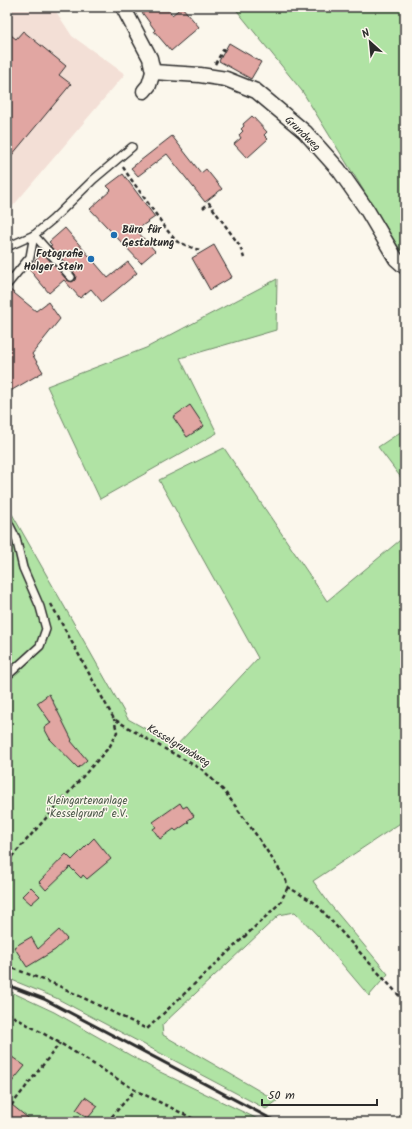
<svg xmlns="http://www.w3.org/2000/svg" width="412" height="1129" font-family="Kalam,sans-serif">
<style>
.built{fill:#f3dfd6}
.green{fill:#b0e3a4;stroke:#6e8768}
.building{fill:#e1a6a2;stroke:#2b2b2b}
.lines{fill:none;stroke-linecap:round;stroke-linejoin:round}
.lane-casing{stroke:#2b2b2b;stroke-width:10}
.street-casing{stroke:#2b2b2b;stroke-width:17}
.path{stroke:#2b2b2b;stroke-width:2.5;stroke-dasharray:4 3;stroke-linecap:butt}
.lane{stroke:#fbf7ec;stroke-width:7}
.street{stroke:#fbf7ec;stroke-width:14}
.rail{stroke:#2b2b2b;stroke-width:3}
.poi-dot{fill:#1f6fb2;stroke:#fbf7ec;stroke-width:1.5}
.labels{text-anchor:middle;stroke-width:3;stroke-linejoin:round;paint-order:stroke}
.street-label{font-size:11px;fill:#2b2b2b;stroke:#fbf7ec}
.poi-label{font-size:11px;font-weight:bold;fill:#2b2b2b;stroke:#fbf7ec;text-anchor:start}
.park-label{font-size:11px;fill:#4c5949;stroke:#fbf7ec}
</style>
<rect width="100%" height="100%" fill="#fbf7ec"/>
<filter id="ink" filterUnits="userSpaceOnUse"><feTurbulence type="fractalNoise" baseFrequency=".025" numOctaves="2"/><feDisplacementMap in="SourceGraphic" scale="8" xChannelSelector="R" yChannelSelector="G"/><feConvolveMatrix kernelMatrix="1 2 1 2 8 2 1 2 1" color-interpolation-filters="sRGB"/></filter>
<g filter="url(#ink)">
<!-- built -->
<path class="built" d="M7 7H53L72 36 125 74 7 213Z"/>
<!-- green -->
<g class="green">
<path d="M234 7H405V247L401 251 302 91Z"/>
<path d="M277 279 276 330 180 358 217 433 100 499 47 386 146 348Z"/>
<path d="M405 429V483L378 447Z"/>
<path d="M224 448 327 601 405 536V820L313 881 328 902 388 974 369 996 320 938 295 912 279 915 162 1025 163 1035 277 1101 266 1109 56 998 7 978V519L12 514 128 719 176 746 258 658 159 480Z"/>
<path d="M7 990 54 1012 158 1071 264 1122H7Z"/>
</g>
<!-- building -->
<g class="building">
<path d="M138 7H167L172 15 182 7 199 27 171 51 154 31 155 30Z"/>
<path d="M23 31 66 66 59 75 71 84 7 161V32L16 39Z"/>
<path d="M229 43 261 62 251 79 219 61Z"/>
<path d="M252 116 267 132 264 135 268 139 247 158 234 144 241 138 239 135 243 131 241 129 244 126 243 124Z"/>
<path d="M172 136 201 173 206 169 222 189 205 202 167 154 138 176 131 168Z"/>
<path d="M123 174 155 217 136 230 155 251 141 263 90 209 111 190 107 186Z"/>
<path d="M65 228 108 278 128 262 137 273 102 302 91 289 80 298 64 280 49 293 28 268 43 253 67 280 72 282 75 280 76 276 75 274 50 246 52 245 49 242Z"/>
<path d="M214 245 232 277 210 290 192 258Z"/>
<path d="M9 289 36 311 48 302 60 319 32 354 43 372 7 393V290Z"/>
<path d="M190 405 204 426 187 437 173 417Z"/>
<path d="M49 694 72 740 71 741 87 760 78 768 50 739 44 728 51 723 37 703Z"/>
<path d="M180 803 183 808 187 806 194 816 187 821 189 822 176 831 174 829 160 839 153 829 156 827 153 822Z"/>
<path d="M94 838 111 859 87 879 83 875 81 878 70 867 46 890 39 882 66 854 72 860Z"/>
<path d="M31 887 40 896 31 904 22 896Z"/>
<path d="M59 930 67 939 55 950 27 967 14 947 31 937 38 949Z"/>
<path d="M12 1057 25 1066 7 1088V1064Z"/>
<path d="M85 1097 98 1106 88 1118 76 1110Z"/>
<path d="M7 1101 33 1122H7Z"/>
</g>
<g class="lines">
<defs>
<g id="lane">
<path d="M34 235 71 277"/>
<path d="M7 247 34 235 52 220 94 179 132 147"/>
<path d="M7 285 30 257 34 235"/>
<path d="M7 520 16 538 23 568 40 607 46 629 40 646 7 676"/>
</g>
<g id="street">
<path d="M123 7 150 58 153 72 149 85 144 91"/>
<path d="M153 72 200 75 226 79 256 91 305 132 339 170 367 210 396 259 405 267"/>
</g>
</defs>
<!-- lane casing -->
<use href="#lane" class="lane-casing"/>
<!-- street casing -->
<use href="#street" class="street-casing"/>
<!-- path -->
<g class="path">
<path d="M215 64 225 47"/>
<path d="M123 167 126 172 167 230 176 241 195 249 200 250"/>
<path d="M203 208 209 203 240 246 244 258"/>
<path d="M51 604 114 719 147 739 203 770 225 792 257 836 285 878 288 887 315 903 405 1002"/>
<path d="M7 862 110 746 117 732 114 719"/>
<path d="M7 966 57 985 147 1029 280 903 288 887"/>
<path d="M7 1013 60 1043 135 1090 200 1122"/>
<path d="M7 1111 60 1043"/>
<path d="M107 1122 135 1090"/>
</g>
<!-- lane -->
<use href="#lane" class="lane"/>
<!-- street -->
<use href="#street" class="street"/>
<!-- rail -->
<path class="rail" d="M7 985 44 999 277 1122"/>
</g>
</g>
<!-- markers -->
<g class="poi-dot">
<circle cx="114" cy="235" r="4"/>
<circle cx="91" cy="259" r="4"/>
</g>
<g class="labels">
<!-- street labels -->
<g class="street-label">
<text transform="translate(303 133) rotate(44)" y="4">Grundweg</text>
<text transform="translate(179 745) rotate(31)" y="4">Kesselgrundweg</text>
</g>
<!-- poi labels -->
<g class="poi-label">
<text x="122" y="233">Büro für<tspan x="122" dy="13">Gestaltung</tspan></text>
<text x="83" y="257" text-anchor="end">Fotografie<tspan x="83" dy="13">Holger Stein</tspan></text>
</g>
<!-- park labels -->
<g class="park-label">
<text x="87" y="804">Kleingartenanlage<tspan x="87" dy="13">"Kesselgrund" e.V.</tspan></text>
</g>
</g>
<!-- margin -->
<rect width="412" height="1129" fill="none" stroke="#fbf7ec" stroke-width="24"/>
<rect x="12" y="12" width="388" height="1105" fill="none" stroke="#2b2b2b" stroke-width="1.5" filter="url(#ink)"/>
<!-- north arrow -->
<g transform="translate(370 42) rotate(333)" stroke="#fbf7ec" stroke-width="3" paint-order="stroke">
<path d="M0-3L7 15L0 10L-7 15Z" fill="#2b2b2b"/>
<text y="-6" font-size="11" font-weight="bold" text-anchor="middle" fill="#2b2b2b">N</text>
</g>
<!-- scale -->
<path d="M262 1099v6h115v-6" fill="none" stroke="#2b2b2b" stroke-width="2"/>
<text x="268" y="1099" font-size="12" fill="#2b2b2b" stroke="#fbf7ec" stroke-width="3" paint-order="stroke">50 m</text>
</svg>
